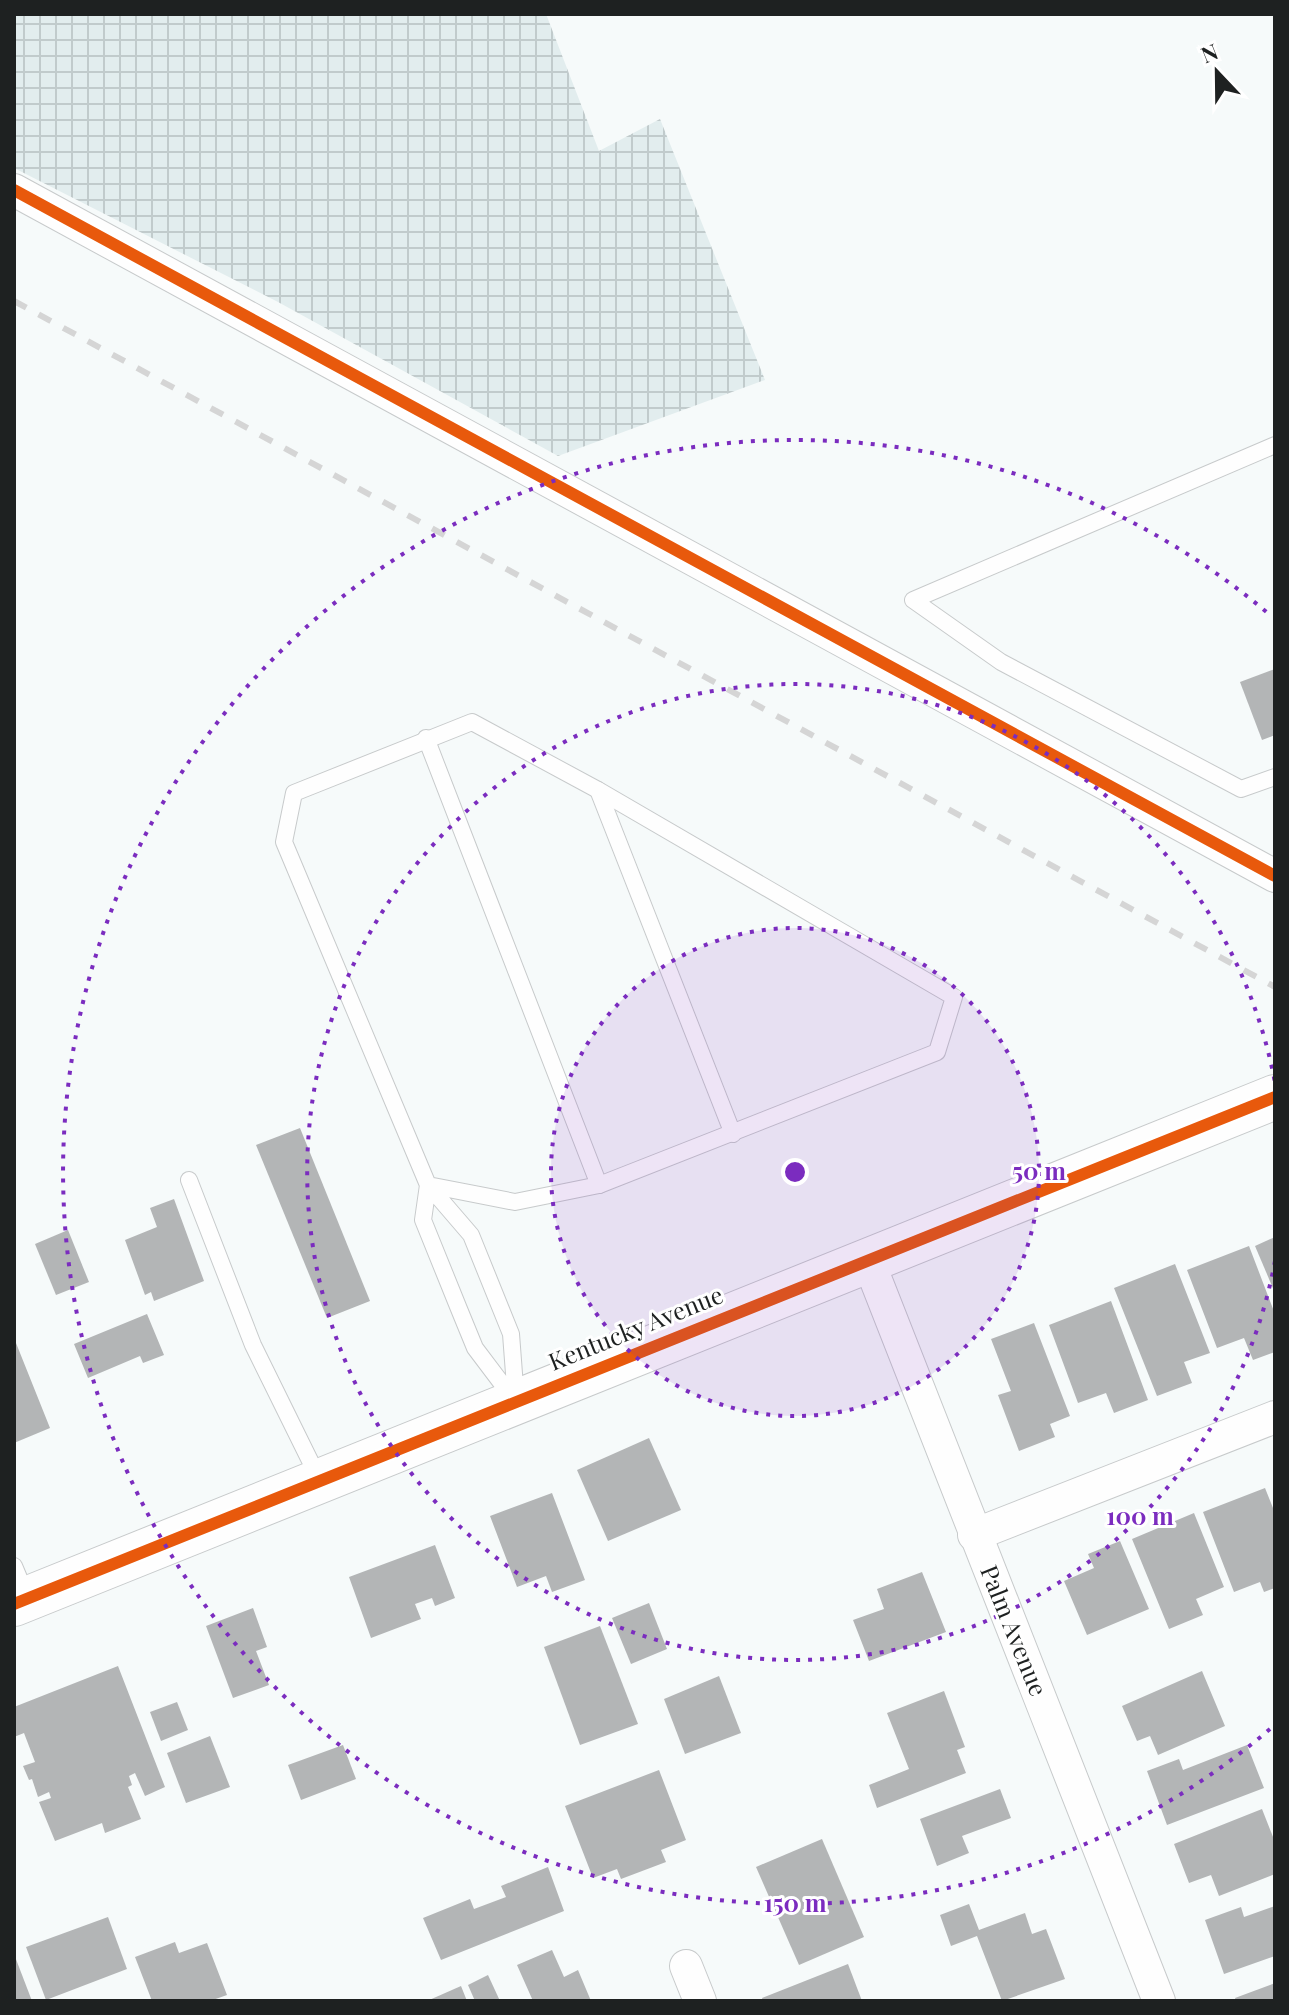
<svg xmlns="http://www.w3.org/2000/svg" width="1289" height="2015" font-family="'Playfair Display',serif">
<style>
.industrial{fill:url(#industrial-grid)}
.building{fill:#b3b5b6}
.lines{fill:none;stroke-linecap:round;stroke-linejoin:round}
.lane-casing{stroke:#c7cacb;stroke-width:18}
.street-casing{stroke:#c7cacb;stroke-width:34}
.secondary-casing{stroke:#c7cacb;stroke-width:46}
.lane{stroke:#fefefe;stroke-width:16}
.street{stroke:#fefefe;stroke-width:32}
.secondary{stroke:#fefefe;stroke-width:44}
.rail{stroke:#d5d5d5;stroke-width:6;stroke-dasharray:14 14;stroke-linecap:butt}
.cycleway-casing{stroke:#fff;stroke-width:17}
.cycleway{stroke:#e8590c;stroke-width:12}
.ring{fill:none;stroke:#7b2cbf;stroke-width:4;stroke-dasharray:4 8}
.labels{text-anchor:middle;stroke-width:6;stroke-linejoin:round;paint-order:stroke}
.street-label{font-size:24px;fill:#1e2121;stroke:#fff}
.centre{fill:#7b2cbf;stroke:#fff;stroke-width:4}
.ring-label{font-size:24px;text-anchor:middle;font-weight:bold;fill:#7b2cbf;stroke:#fff;stroke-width:6;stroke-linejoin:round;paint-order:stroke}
</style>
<defs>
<pattern id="industrial-grid" width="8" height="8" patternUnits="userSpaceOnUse" patternTransform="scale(2)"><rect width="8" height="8" fill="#e2edee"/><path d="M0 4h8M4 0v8" fill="none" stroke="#c1cbcc"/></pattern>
</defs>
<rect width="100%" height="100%" fill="#f6fafa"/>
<!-- industrial -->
<path class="industrial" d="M14 14H546L599 151 660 119 765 380 558 456 278 302 14 168Z"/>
<!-- building -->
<g class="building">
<path d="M1275 669V735L1262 740 1240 682Z"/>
<path d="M300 1128 370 1301 327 1318 256 1145Z"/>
<path d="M174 1199 204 1281 154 1301 151 1292 145 1295 125 1240 157 1227 150 1208Z"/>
<path d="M68 1230 89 1282 56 1295 35 1244Z"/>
<path d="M1275 1237V1293L1255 1246Z"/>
<path d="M1249 1246 1275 1314V1352L1253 1360 1244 1338 1217 1348 1187 1270Z"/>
<path d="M1175 1264 1210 1353 1184 1362 1192 1383 1157 1396 1114 1288Z"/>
<path d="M1111 1301 1148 1400 1114 1413 1106 1393 1078 1403 1049 1325Z"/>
<path d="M147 1314 164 1355 143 1363 140 1356 88 1378 74 1344Z"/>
<path d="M1034 1323 1070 1416 1050 1424 1055 1437 1019 1451 998 1395 1011 1391 991 1339Z"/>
<path d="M14 1338 50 1428 14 1443Z"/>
<path d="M649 1438 681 1510 608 1541 577 1470Z"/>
<path d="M1265 1488 1275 1513V1588L1264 1592 1260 1582 1234 1592 1203 1512Z"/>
<path d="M552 1493 585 1580 552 1592 546 1576 517 1587 490 1516Z"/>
<path d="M1194 1513 1224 1587 1196 1599 1203 1615 1169 1629 1132 1539Z"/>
<path d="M1120 1541 1149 1609 1087 1635 1064 1581 1094 1568 1088 1554Z"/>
<path d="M435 1545 455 1598 435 1606 432 1598 415 1604 421 1619 371 1638 349 1577Z"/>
<path d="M922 1572 946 1632 869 1661 853 1620 884 1609 877 1589Z"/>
<path d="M649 1603 667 1649 631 1664 612 1618Z"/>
<path d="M253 1608 267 1647 256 1651 269 1685 233 1698 206 1626Z"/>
<path d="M600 1626 638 1724 580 1745 544 1647Z"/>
<path d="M118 1666 165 1787 145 1796 135 1773 129 1776 132 1785 128 1787 141 1819 105 1833 102 1823 55 1841 39 1802 51 1798 49 1792 38 1797 32 1779 29 1780 23 1766 35 1762 24 1733 14 1737V1707Z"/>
<path d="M1202 1671 1225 1726 1158 1755 1150 1736 1137 1741 1122 1706Z"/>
<path d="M719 1676 741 1733 685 1754 664 1699Z"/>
<path d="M944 1691 965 1747 957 1750 966 1773 877 1808 869 1785 909 1769 887 1713Z"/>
<path d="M177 1702 188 1730 161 1741 150 1712Z"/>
<path d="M210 1736 230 1787 186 1803 167 1753Z"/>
<path d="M343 1745 356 1779 301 1800 288 1765Z"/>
<path d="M1247 1745 1264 1788 1167 1825 1147 1771 1179 1759 1183 1770Z"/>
<path d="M659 1770 686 1840 661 1850 666 1862 621 1879 617 1869 593 1878 565 1806Z"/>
<path d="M1000 1789 1011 1818 962 1836 969 1853 937 1866 920 1819Z"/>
<path d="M1262 1809 1275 1842V1874L1219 1896 1211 1875 1189 1883 1174 1844Z"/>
<path d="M822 1839 864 1937 799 1965 756 1867Z"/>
<path d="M548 1867 564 1911 441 1960 423 1918 470 1899 474 1909 506 1897 501 1886Z"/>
<path d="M969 1904 979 1930 1025 1913 1032 1934 1046 1929 1065 1979 1002 2001 977 1936 951 1946 940 1915Z"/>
<path d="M1275 1906V1956L1224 1974 1205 1920 1241 1907 1244 1917Z"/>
<path d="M108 1917 127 1969 46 2000 26 1947Z"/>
<path d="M175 1942 179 1953 207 1943 227 1995 210 2001H152L135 1957Z"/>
<path d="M552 1950 564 1977 578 1970 591 2001H533L517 1965Z"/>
<path d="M14 1954 32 2001H14Z"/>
<path d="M848 1964 862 2001H763L762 1998Z"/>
<path d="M488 1975 500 2001H475L468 1985Z"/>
<path d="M1275 1983V2001H1236L1235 1998Z"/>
<path d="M461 1986 467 2001H427Z"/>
</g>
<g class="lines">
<defs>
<g id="lane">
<path d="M1275 445 913 600 1001 662 1241 789 1275 777"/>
<path d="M426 738 599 1185"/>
<path d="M598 790 733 1134"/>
<path d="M189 1180 253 1345 319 1479"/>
<path d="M515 1401 475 1348 459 1309 423 1220 428 1185 515 1202 599 1185 937 1052 954 997 598 790 472 722 294 793 284 842 428 1185 471 1235 511 1334 516 1400"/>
<path d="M14 1566 27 1597"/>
</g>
<g id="street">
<path d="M14 190 1275 876"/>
<path d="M868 1260 1159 2001"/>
<path d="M974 1535 1275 1417"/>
<path d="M686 1966 700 2001"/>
</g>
<path id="secondary" d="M14 1604 1275 1097"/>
</defs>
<!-- lane casing -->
<use href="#lane" class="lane-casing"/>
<!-- street casing -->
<use href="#street" class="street-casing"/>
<!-- secondary casing -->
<use href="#secondary" class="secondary-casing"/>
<!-- lane -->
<use href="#lane" class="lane"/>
<!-- street -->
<use href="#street" class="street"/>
<!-- secondary -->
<use href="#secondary" class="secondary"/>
<!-- rail -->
<path class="rail" d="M14 301 1275 987"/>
<defs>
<g id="cycleway">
<path d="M14 190 1275 876"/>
<path d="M14 1604 1275 1097"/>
</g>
</defs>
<!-- cycleway casing -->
<use href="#cycleway" class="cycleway-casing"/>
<!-- cycleway -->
<use href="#cycleway" class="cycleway"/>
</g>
<!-- distance rings -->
<circle cx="795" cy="1172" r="244" fill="#7b2cbf" fill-opacity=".12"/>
<g class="ring">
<circle cx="795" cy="1172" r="244"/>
<path d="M1275 1261A488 488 0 1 1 1275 1083"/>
<path d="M1270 1729A732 732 0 1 1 1270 615"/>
</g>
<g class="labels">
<!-- street labels -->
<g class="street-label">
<text transform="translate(636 1329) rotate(-22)" y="8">Kentucky Avenue</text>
<text transform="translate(1013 1631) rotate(68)" y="8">Palm Avenue</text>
</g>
</g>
<circle cx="795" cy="1172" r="12" class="centre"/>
<g class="ring-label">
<text x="1039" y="1180">50 m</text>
<text x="1140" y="1525">100 m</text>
<text x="795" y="1912">150 m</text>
</g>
<!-- border -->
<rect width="1289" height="2015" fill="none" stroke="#1e2121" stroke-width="32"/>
<!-- north arrow -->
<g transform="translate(1217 72) rotate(338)" stroke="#ffffff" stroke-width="6" paint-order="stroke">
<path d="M0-6L14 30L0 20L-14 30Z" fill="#1e2121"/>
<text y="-12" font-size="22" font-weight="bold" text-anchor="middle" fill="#1e2121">N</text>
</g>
</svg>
